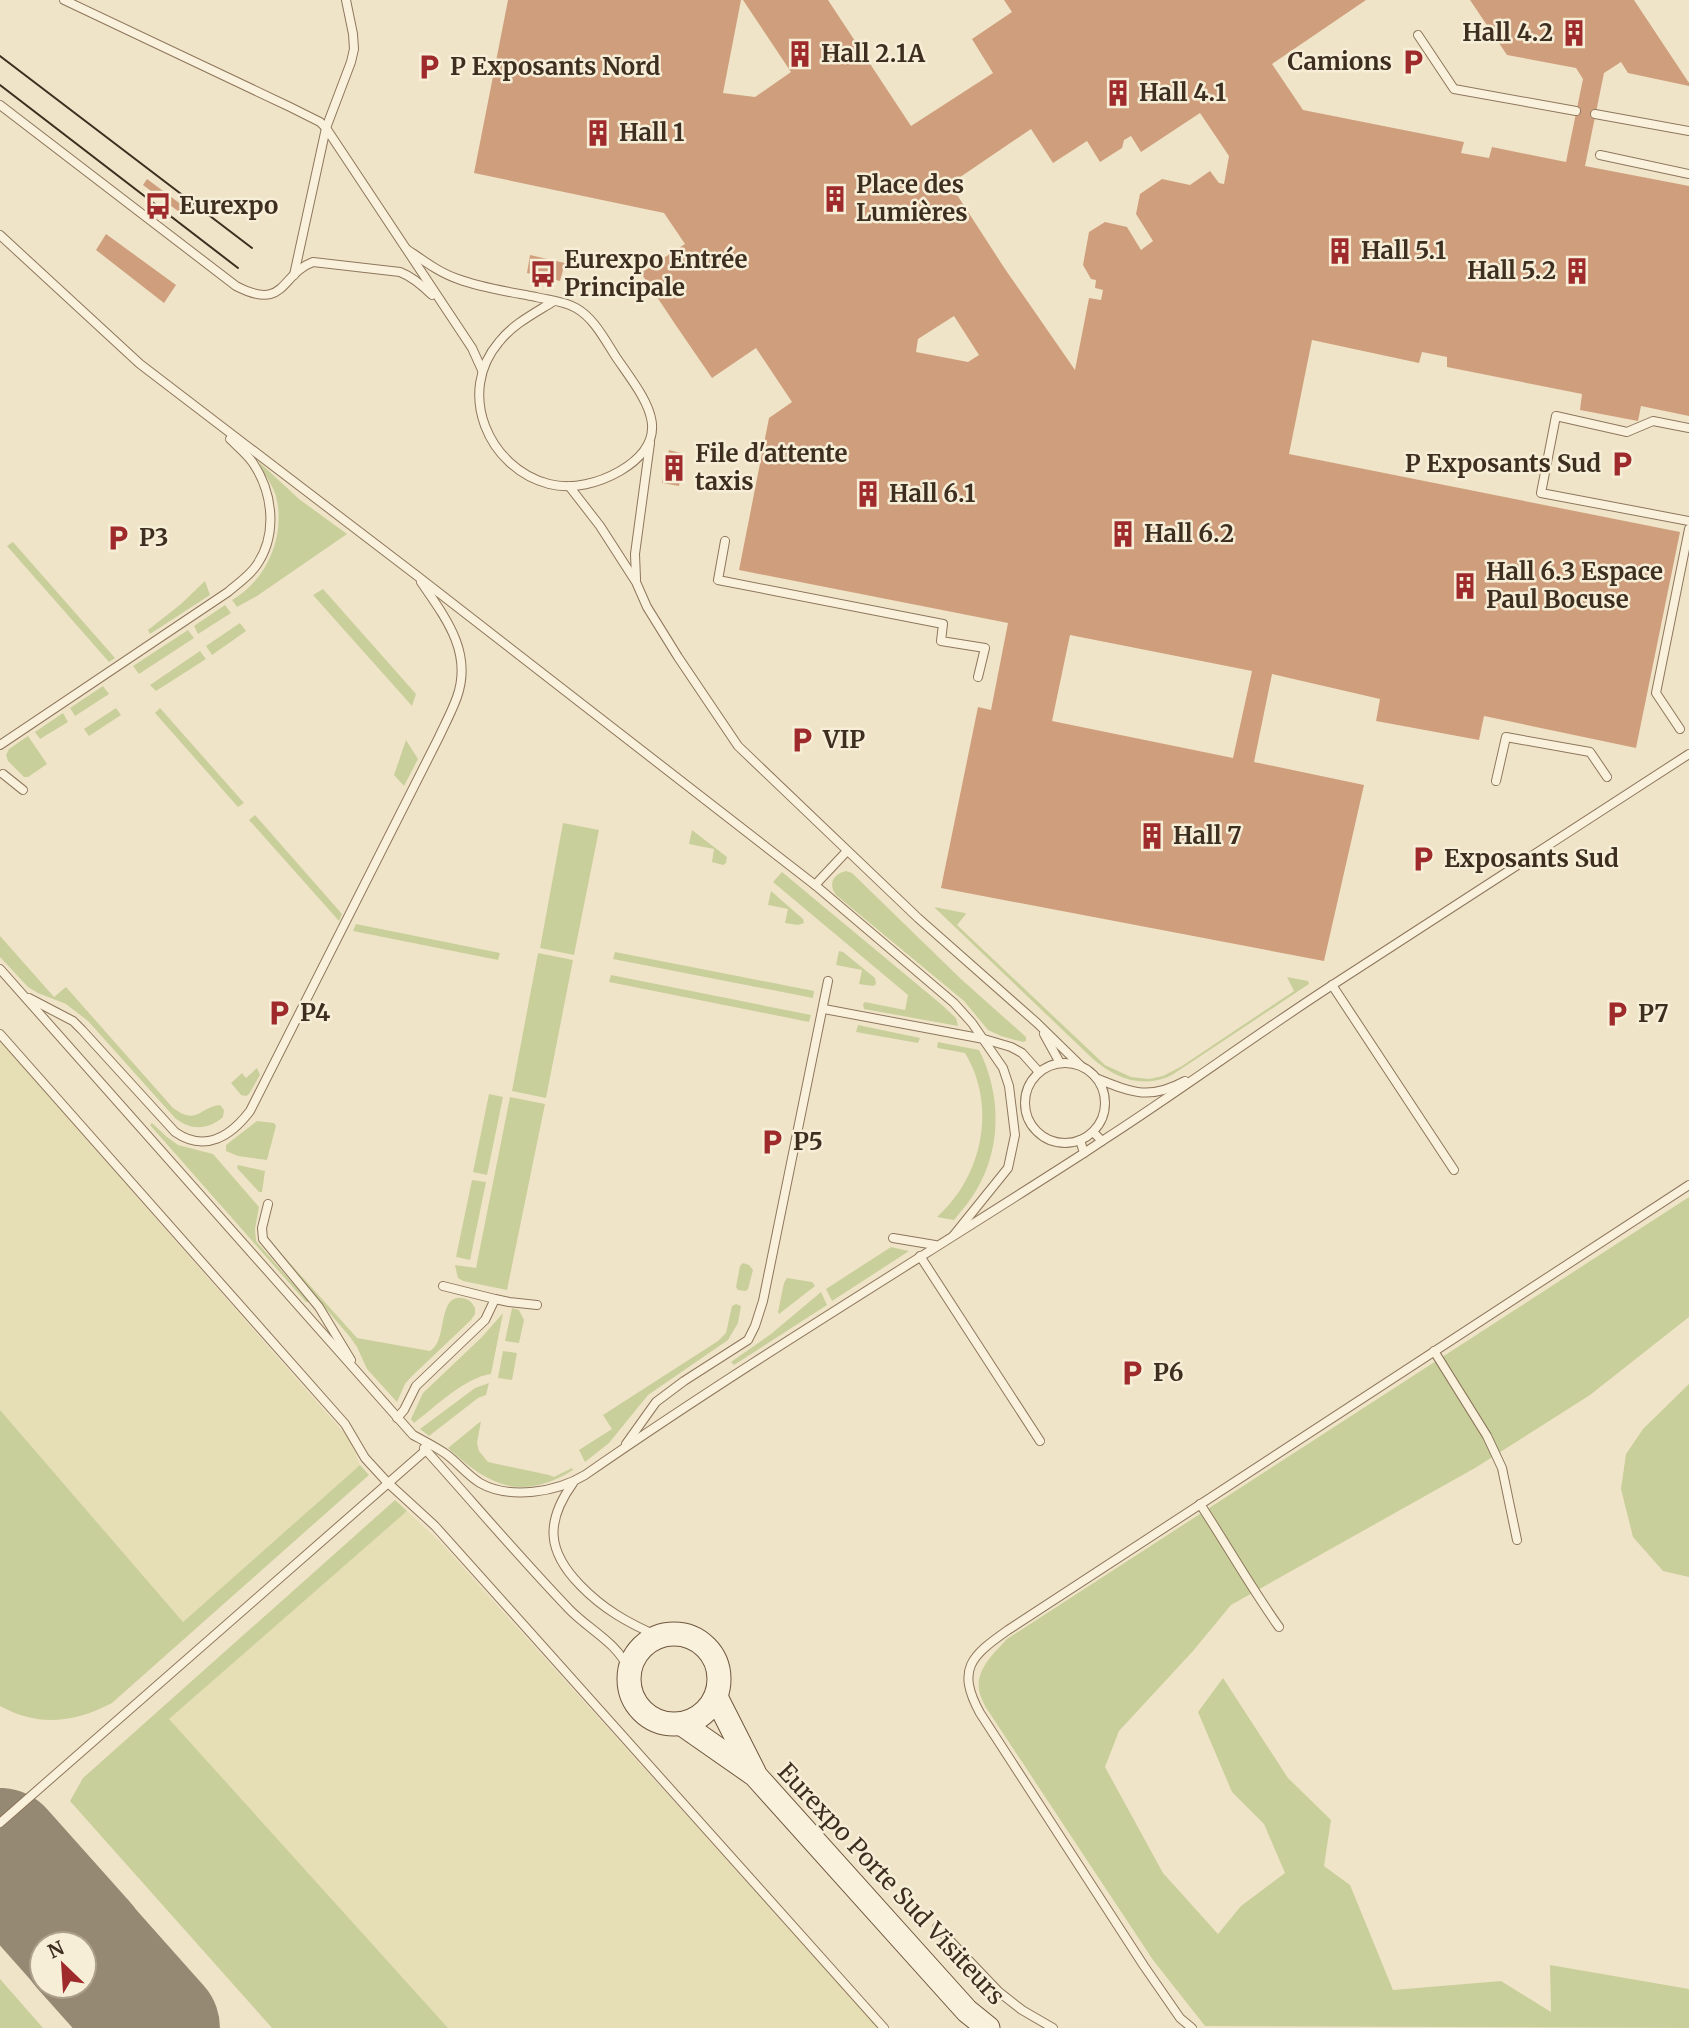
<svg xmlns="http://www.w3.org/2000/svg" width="1689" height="2028" font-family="Merriweather,serif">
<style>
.farmland{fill:#e6deb5}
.green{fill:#c9cf9b}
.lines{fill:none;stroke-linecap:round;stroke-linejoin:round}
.runway{stroke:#968974;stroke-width:126}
.building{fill:#cf9f7d;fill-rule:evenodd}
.lane-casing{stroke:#8d765c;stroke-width:10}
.secondary-casing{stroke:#6f573f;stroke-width:25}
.lane{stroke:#faf1dc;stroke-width:8}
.secondary{stroke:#faf1dc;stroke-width:23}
.tram{stroke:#3d2e20;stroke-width:2}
.labels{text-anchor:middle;stroke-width:5;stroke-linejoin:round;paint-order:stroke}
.poi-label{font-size:24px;font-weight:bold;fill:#3d2e20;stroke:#f7eed8;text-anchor:start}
.street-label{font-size:24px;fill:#3d2e20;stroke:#f7eed8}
</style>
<rect width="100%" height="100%" fill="#f0e4c8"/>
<!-- farmland -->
<g class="farmland">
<path d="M0 1041 351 1441 360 1465 183 1622 0 1410Z"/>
<path d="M407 1511 440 1542 878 2028H448L168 1719Z"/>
</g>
<!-- green -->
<g class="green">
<path d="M259 462 299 499 347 534 257 596 237 607 232 600C267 580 286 536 276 496 272 483 263 473 259 462Z"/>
<path d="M13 542 115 658 109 662 7 546Z"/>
<path d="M205 581 210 595 150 634 148 630 181 604Z"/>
<path d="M323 589 416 694 412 706 313 595Z"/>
<path d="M225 605 231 613 198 634 194 626Z"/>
<path d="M240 623 246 631 212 655 206 646Z"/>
<path d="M188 630 194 638 139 674 133 666Z"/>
<path d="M200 651 206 659 156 691 150 685Z"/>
<path d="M103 686 109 694 75 716 70 708Z"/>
<path d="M116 708 121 715 89 736 84 729Z"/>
<path d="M160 708 244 803 238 807 155 713Z"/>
<path d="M63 713 68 722 40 739 35 732Z"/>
<path d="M28 736 47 764 28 777H24L8 761 6 755 9 749Z"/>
<path d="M406 740 418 759 404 786 394 775Z"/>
<path d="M255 815 342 914 339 921 249 820Z"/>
<path d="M563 823 599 830 574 955 540 948Z"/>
<path d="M692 830 727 857 726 863 723 865 712 862 714 849 689 844Z"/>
<path d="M846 871 852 873 961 979 1026 1037V1041L1023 1042 1001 1036 988 1030 964 1001 836 895C828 884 833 874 846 871Z"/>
<path d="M782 872 942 1005 956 1018 958 1026 864 1009 863 1004 865 1002 905 1010 908 995 773 882Z"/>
<path d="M771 891 803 919 804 923 798 925 785 923 788 909 768 905Z"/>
<path d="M934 907 965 913 966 914 957 925 1105 1065 1131 1077 1149 1079 1163 1076 1182 1066 1294 991 1287 977 1308 981 1309 984 1172 1075C1143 1089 1116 1079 1093 1059Z"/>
<path d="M356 924 500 953 498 960 353 931Z"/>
<path d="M0 936 54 997 66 987 173 1108C198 1126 199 1107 220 1105L224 1110 223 1117C208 1130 191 1131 175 1118L88 1021 66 1004 38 993 28 987 0 957Z"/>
<path d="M839 951 843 952 875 978 876 984 873 986 859 984 862 970 836 965Z"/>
<path d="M615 952 814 991 813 998 613 959Z"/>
<path d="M538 953 573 960 546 1098 512 1091Z"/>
<path d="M611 975 811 1015 809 1022 609 982Z"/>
<path d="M858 1025 920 1038 918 1043 856 1032Z"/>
<path d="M938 1042 979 1050C1001 1093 1002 1147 977 1189 971 1200 962 1210 954 1220L937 1217C983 1176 997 1106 965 1053L938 1048 937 1047Z"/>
<path d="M257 1068 260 1075 249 1094 246 1096 241 1095 231 1083 242 1073 246 1078Z"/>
<path d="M489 1094 503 1097 487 1175 473 1172Z"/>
<path d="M510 1097 545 1104 507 1290 463 1281 458 1278 455 1265 476 1268Z"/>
<path d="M257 1121 274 1123 276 1126 267 1160 238 1156 226 1151V1145Z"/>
<path d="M152 1123 167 1137 178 1145 213 1154 259 1207 255 1229 256 1241 309 1302H306L150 1125Z"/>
<path d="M238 1165 265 1171 262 1192H259L237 1168Z"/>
<path d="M472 1180 486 1182 470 1260 456 1257Z"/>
<path d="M1689 1197V1317L1590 1395 1475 1468 1231 1605 1193 1651 1119 1731 1105 1767 1163 1873 1218 1934 1241 1906 1285 1873 1264 1824 1232 1792 1198 1712 1223 1678 1288 1778 1331 1820 1324 1866 1350 1885 1393 1990 1501 1981 1551 2012 1550 1965 1689 1989V2028L1205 2026 1153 1960 985 1706C983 1701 979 1694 979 1689 976 1669 995 1652 1007 1639Z"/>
<path d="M269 1242H271L357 1338 430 1351C448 1341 437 1294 462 1298 469 1299 472 1302 475 1308V1314L471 1320 411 1377 405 1384 397 1402 367 1369 357 1347 350 1337Z"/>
<path d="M891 1247 909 1251 832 1301 826 1289Z"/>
<path d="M743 1263 749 1265 753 1270 748 1289 746 1291 738 1290 736 1287 740 1266Z"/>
<path d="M787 1278 812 1282 815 1286 779 1314 778 1312 784 1283Z"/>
<path d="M821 1292 827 1305 734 1365 731 1362 771 1334Z"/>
<path d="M736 1304 741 1306 738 1323 728 1340 648 1395 609 1443 585 1462 579 1450 612 1429 603 1415 718 1341 726 1333 732 1306Z"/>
<path d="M512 1308 519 1310 524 1320 519 1343 505 1341Z"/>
<path d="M503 1313 491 1374C464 1378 435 1407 414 1423L411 1419 423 1393 482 1337Z"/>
<path d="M503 1351 517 1353 512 1380 498 1378Z"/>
<path d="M489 1383 486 1395 478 1398 429 1436 420 1429 475 1388Z"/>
<path d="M1689 1384V1577L1663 1571 1633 1537 1621 1489 1626 1454 1643 1429Z"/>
<path d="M0 1410 183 1622 360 1465 369 1475 112 1703C74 1723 38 1727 0 1706Z"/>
<path d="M481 1421 477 1443 479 1451 488 1462 549 1475 554 1477 572 1468 573 1470C520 1502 490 1486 448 1448Z"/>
<path d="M395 1500 407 1511 169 1719 448 2028H272L70 1801 83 1778Z"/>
<path d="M0 1979 43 2028H0Z"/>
</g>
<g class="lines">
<!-- runway -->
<g class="runway">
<path d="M0 1851 83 1944"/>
<path d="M84 1946 157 2028"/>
</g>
</g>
<!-- building -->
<g class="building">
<path d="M508 0H741L723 93 755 97 791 72 743 0H828L911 126 993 73 972 39 1012 12 1004 0H1366L1272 64 1303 110 1464 142 1461 153 1489 158 1492 147 1566 162 1583 79 1576 68 1507 55 1470 0H1634L1689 83V86L1628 73 1621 62 1604 73 1585 166 1689 186V416L1641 406 1638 421 1580 410 1582 394 1447 367V357L1422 352 1419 363 1312 340 1289 454 1680 532 1636 748 1484 716 1479 740 1376 721 1380 699 1272 674 1254 762 1364 785 1324 961 941 888 978 707 991 710 1008 623 739 570 769 418 792 402 756 348 712 378 677 327 641 273 685 244 664 213 474 173ZM1200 113 1229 156 1224 184 1219 183 1210 171 1190 185 1162 179 1140 194 1136 214 1153 241 1141 250 1127 227 1105 222 1089 232 1083 265 1091 279 1096 280 1095 288 1103 290 1101 300 1089 298 1075 370 1005 269 950 184 1031 129 1053 163 1087 141 1100 162 1122 148 1124 140 1131 136 1141 152ZM954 316 979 355 968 362 916 352 918 339ZM1070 635 1252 671 1233 758 1052 721Z"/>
<path d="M147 179 186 208 182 214 143 185Z"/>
<path d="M106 234 176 285 164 303 96 250Z"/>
<path d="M530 255 565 263 560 281 527 273Z"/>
<path d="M669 450 685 454 679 486 662 483Z"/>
</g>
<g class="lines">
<defs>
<g id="lane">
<path d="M64 0 290 107 320 122 326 128 472 348 482 370"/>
<path d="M1418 35 1454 89 1576 111"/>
<path d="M0 105 236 286C286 312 280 274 313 262L400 272C413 277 422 285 432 295"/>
<path d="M1595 114 1689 131"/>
<path d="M1600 155 1689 174"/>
<path d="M0 235 140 364 416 575 815 885 954 1003 972 1023 1003 1068 1009 1086 1015 1135 1008 1168 954 1235"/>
<path d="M408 250C424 261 440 273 458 279 482 288 510 292 536 297 549 300 564 301 576 308 594 318 605 340 616 357 644 398 679 436 620 471 599 483 573 490 549 484 488 468 456 392 499 342 513 324 535 313 554 301"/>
<path d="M294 275 326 128 351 62 354 49 353 34 346 0"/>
<path d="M1689 428 1653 421 1627 432 1556 416 1541 493 1689 521"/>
<path d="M569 486 600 526 636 582 647 607 678 657 738 746 918 918 1037 1023 1081 1066"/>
<path d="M725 541 718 580 943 624 941 641 985 648 978 677"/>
<path d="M636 579 635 554 650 443"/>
<path d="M1680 729 1656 693 1689 529"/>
<path d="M0 745 228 592C237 584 249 576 256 566 278 535 273 493 253 463 247 454 238 447 230 439"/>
<path d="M3 774 23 790"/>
<path d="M1496 781 1506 737 1590 752 1607 777"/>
<path d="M815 885 847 851"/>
<path d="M0 969 413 1435C424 1441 436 1447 446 1454 458 1463 467 1475 480 1483 510 1500 557 1492 585 1475 748 1362 918 1260 1084 1153L1080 1140"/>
<path d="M1332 985 1454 1170"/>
<path d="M29 998 73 1021 82 1030 175 1132C205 1153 231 1136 250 1111L439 737C445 724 452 711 457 697 473 652 445 617 421 582"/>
<path d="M824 1009 984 1039 1011 1047 1022 1053 1039 1072"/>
<path d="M0 1034 345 1424 365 1458 387 1482 435 1526 884 2028"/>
<path d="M1044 1034 1060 1063"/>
<circle cx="1065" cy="1103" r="40"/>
<path d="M1098 1079C1133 1093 1150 1100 1185 1081"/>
<path d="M1093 1132 1102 1141C1180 1091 1255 1035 1334 984 1452 907 1571 831 1689 754"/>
<path d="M1084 1153 1102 1141"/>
<path d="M268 1204 262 1228 263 1239 319 1307 351 1360"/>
<path d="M893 1238 935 1245"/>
<path d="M920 1256 1040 1441"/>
<path d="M495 1299 509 1302 537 1305"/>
<path d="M1434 1351 1487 1436 1502 1468 1517 1540"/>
<path d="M397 1418 404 1410 416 1386 485 1320 495 1299 443 1286"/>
<path d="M626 1444 656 1402 684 1381 748 1340 755 1326 763 1301 828 981"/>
<path d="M424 1448C472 1501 519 1557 569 1609 589 1630 617 1642 629 1670"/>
<path d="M573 1483C545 1522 547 1551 580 1585 603 1609 628 1623 658 1636"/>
<path d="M1200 1504C1227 1545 1251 1588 1279 1627"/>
<path d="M0 1823 426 1450"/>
<path d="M937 1927 999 1992 1022 2010 1053 2028"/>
<path d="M1192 2028 1180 2018 1144 1966 980 1713C956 1669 971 1656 1008 1630L1689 1185"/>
</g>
<g id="secondary">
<circle cx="674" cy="1679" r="45"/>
<path d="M716 1697 754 1772"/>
<path d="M682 1724 755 1775 967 2011 988 2028"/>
</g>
</defs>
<!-- lane casing -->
<use href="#lane" class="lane-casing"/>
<!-- secondary casing -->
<use href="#secondary" class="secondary-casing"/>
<!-- lane -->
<use href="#lane" class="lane"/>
<!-- secondary -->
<use href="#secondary" class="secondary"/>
<!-- tram -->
<g class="tram">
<path d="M0 56 252 248"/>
<path d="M0 85 238 268"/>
</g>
</g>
<!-- icons -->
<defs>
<symbol id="building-bare" viewBox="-9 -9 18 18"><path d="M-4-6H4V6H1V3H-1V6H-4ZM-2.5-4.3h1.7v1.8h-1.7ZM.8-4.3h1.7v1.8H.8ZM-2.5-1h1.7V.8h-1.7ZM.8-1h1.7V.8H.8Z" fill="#9e2a2b" stroke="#f7eed8" stroke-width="2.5" paint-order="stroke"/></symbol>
<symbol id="parking-bare" viewBox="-9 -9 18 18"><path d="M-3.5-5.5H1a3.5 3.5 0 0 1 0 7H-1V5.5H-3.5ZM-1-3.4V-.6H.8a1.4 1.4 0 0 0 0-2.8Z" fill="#9e2a2b" stroke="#f7eed8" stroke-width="2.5" paint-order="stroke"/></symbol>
<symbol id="bus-bare" viewBox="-9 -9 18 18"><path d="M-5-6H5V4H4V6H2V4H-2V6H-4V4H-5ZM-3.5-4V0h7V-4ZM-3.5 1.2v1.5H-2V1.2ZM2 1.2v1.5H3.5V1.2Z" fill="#9e2a2b" stroke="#f7eed8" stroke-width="2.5" paint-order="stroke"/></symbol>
</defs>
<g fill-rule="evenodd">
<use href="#building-bare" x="1555" y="14" width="38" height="38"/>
<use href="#building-bare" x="781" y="35" width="38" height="38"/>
<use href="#parking-bare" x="1394" y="43" width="38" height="38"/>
<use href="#parking-bare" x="410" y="48" width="38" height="38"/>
<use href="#building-bare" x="1099" y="74" width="38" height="38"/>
<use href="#building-bare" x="579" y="114" width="38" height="38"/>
<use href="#building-bare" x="816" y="180" width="38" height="38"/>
<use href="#bus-bare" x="139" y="187" width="38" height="38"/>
<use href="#building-bare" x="1321" y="232" width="38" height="38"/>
<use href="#building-bare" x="1558" y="252" width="38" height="38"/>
<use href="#bus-bare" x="524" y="255" width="38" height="38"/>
<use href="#parking-bare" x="1603" y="445" width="38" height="38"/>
<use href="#building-bare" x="655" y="449" width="38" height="38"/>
<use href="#building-bare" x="849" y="475" width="38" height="38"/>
<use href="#building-bare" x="1104" y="515" width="38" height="38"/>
<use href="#parking-bare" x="99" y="519" width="38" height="38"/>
<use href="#building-bare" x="1446" y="567" width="38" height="38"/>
<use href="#parking-bare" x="783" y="721" width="38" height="38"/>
<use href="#building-bare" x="1133" y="817" width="38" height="38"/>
<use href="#parking-bare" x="1404" y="840" width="38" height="38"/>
<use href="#parking-bare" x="260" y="994" width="38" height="38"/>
<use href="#parking-bare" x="1598" y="995" width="38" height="38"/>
<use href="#parking-bare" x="753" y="1123" width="38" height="38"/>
<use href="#parking-bare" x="1113" y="1354" width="38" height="38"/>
</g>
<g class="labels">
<!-- poi labels -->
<g class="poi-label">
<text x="1553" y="41" text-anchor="end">Hall 4.2</text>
<text x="821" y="62">Hall 2.1A</text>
<text x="1392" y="70" text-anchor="end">Camions</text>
<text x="450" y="75">P Exposants Nord</text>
<text x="1139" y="101">Hall 4.1</text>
<text x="619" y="141">Hall 1</text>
<text x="856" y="193">Place des<tspan x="856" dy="28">Lumières</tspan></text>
<text x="179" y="214">Eurexpo</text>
<text x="1361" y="259">Hall 5.1</text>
<text x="564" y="268">Eurexpo Entrée<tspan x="564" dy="28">Principale</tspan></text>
<text x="1556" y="279" text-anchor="end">Hall 5.2</text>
<text x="695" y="462">File d'attente<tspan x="695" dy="28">taxis</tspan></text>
<text x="1601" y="472" text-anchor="end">P Exposants Sud</text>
<text x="889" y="502">Hall 6.1</text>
<text x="1144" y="542">Hall 6.2</text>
<text x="139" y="546">P3</text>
<text x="1486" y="580">Hall 6.3 Espace<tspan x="1486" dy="28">Paul Bocuse</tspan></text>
<text x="823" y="748">VIP</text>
<text x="1173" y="844">Hall 7</text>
<text x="1444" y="867">Exposants Sud</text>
<text x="300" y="1021">P4</text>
<text x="1638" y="1022">P7</text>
<text x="793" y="1150">P5</text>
<text x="1153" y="1381">P6</text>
</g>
<!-- street labels -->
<g class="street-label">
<text transform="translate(891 1884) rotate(47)" y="8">Eurexpo Porte Sud Visiteurs</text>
</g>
</g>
<!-- north arrow -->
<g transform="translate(63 1965) rotate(335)"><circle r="33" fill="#f7eed8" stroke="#ada18e" stroke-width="2"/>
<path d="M0-5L12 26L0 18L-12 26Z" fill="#9e2a2b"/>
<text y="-10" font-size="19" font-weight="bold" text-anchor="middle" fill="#3d2e20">N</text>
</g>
</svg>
